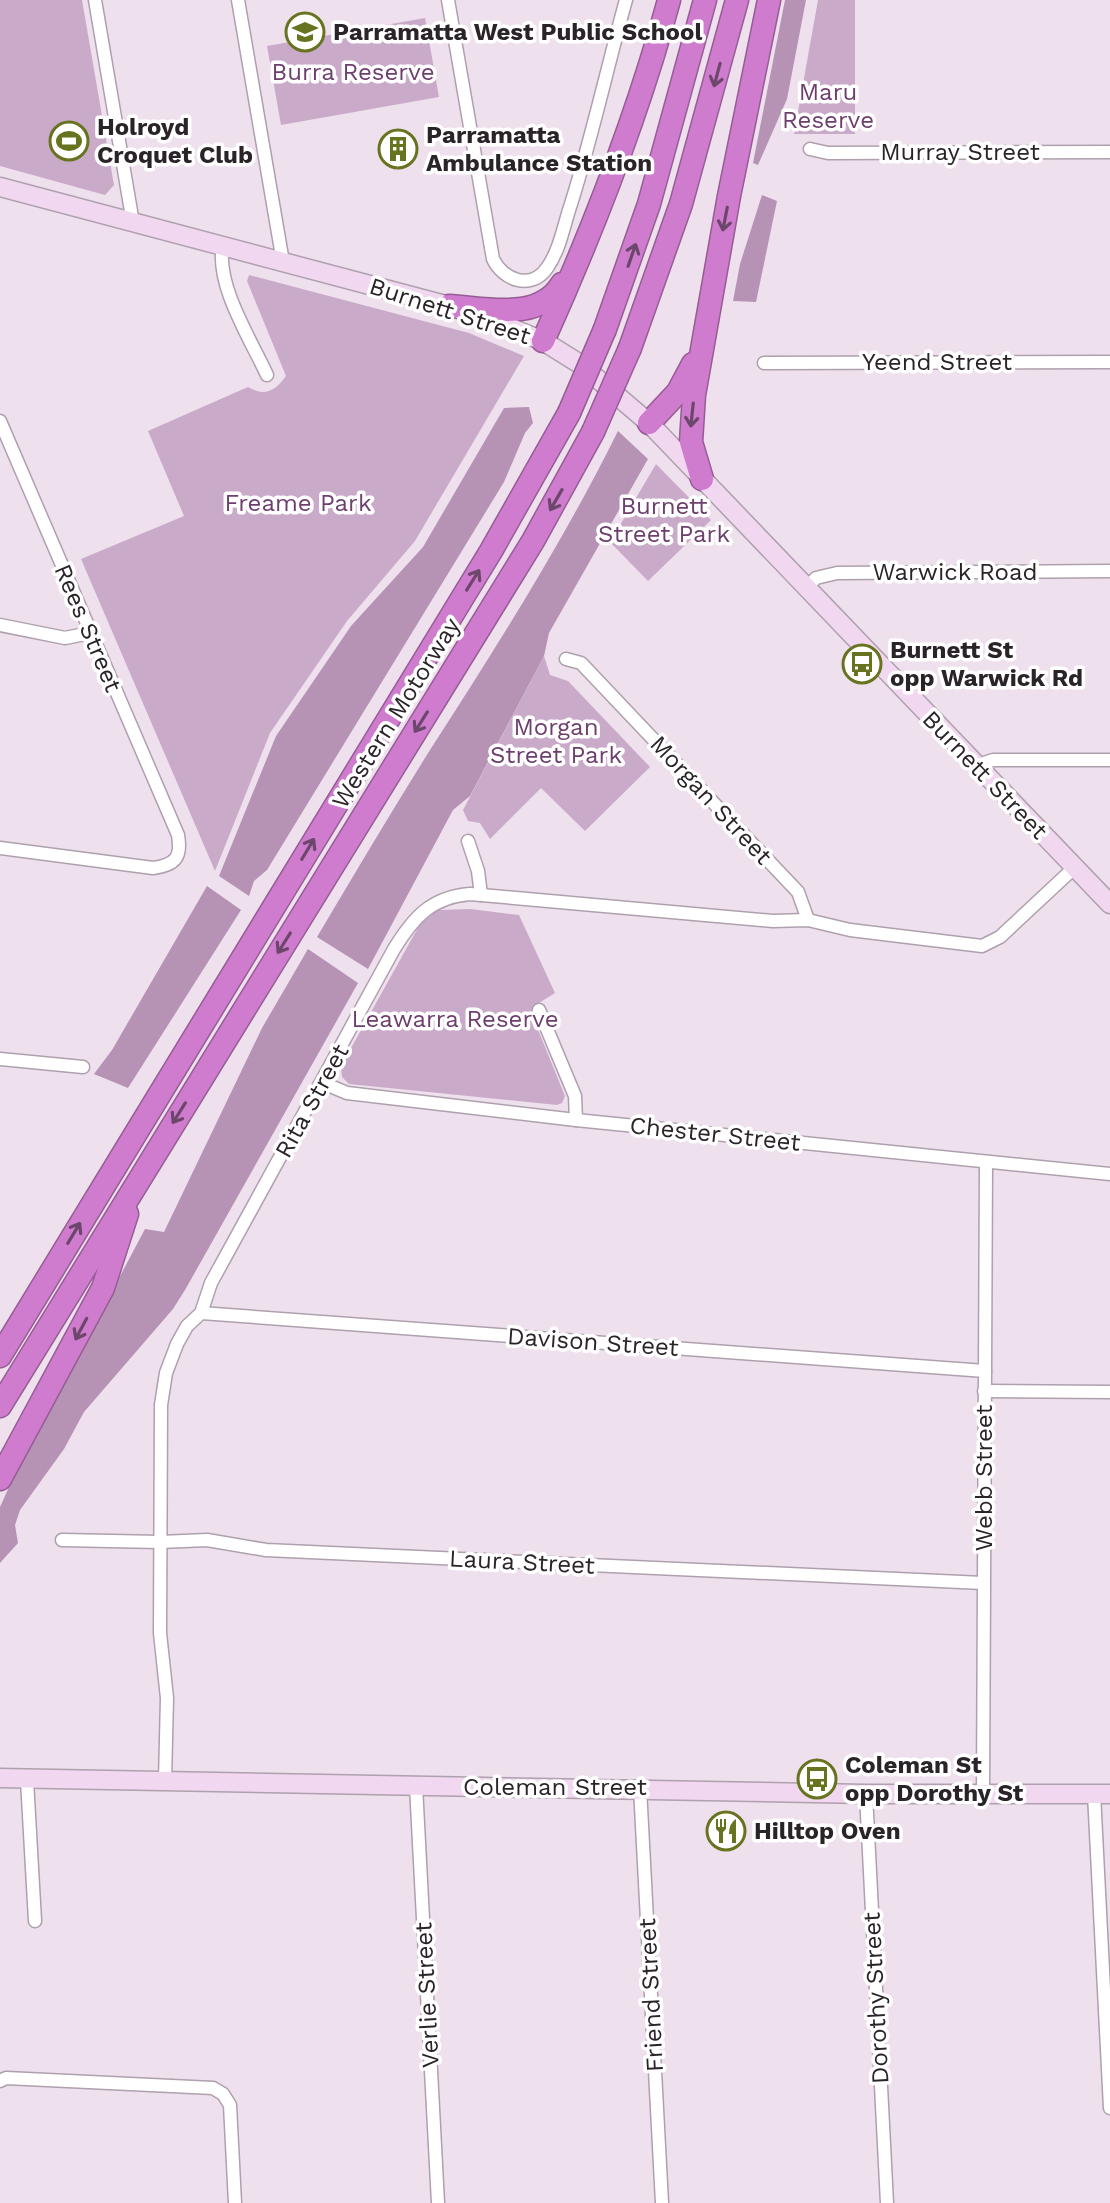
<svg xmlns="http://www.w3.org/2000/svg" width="1110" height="2203" font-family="'Work Sans',sans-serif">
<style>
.green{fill:#caaac9}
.forest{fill:#b692b5}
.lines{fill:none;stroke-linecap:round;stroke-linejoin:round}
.street-casing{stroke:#aea0ad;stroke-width:15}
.secondary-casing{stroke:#aea0ad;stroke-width:21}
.highway-casing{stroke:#955d94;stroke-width:25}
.street{stroke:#fff;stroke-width:12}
.secondary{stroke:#f1d7f0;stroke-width:18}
.highway{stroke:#cf7bce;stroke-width:22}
.highway-bridge-casing{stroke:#955d94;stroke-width:25;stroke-linecap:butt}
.highway-bridge{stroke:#cf7bce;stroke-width:22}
.oneway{stroke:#6c476b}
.labels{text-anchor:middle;stroke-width:7;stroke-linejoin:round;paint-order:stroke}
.poi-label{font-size:24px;font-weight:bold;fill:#2a2429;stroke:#fff;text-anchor:start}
.park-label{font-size:24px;fill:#6e3e6e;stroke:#fff}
.street-label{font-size:24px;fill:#2a2429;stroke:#fff}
</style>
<rect width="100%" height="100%" fill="#efe0ee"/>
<!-- green -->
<g class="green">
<path d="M0 0H82L114 185 105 195 0 166Z"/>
<path d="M818 0H855V134H794Z"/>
<path d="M425 18 439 97 281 125 267 46Z"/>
<path d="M249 275 469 333 524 356 415 541 347 621 270 733 215 871 81 559 184 516 148 431 248 387C265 397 275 391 286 376L247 281Z"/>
<path d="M656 464 711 520 648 581 610 542Z"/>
<path d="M544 656 550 675 568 681 650 767 585 831 541 788 490 839 480 823 468 821 463 810Z"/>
<path d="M470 909 519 915 555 993 534 1006 532 1015 565 1096 562 1103 557 1105 349 1084 342 1077 341 1068 346 1057 420 924 438 910Z"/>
</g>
<!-- forest -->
<g class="forest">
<path d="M785 0H806L787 99 758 165 753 163Z"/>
<path d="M762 195 777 201 756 302 733 301 740 264Z"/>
<path d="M529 407 533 423 525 433 504 482 267 870 254 881 249 896 219 876 276 736 351 626 423 547 504 408Z"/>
<path d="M618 431 648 459 549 633 544 656 470 796 453 810 368 969 317 937C354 875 391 812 430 750 497 646 563 542 618 431Z"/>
<path d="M207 886 241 910 128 1088 94 1074 112 1050Z"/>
<path d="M308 949 358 983 185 1290 173 1309 84 1412 64 1449 20 1510 15 1525 18 1543 0 1563V1507L14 1476 145 1229 164 1232 262 1028Z"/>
</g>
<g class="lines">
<defs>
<g id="street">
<path d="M95 0 133 223"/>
<path d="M238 0 283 262"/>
<path d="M448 0 493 259C503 280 531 291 547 268 560 250 564 224 571 204 592 137 607 68 626 0"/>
<path d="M810 149 828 153 1110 152"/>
<path d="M223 245C215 284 250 338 267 375"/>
<path d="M764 363 1110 362"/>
<path d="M0 421 178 835C182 858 175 865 153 868L0 848"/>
<path d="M805 589 816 578 837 573 1110 571"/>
<path d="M0 625 65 638 90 633"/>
<path d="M566 659 581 663 798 892 808 920"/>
<path d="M975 766 993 760H1110"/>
<path d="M468 841 478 871 481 895"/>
<path d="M539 1010 575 1096 576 1120"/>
<path d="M0 1059 83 1067"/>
<path d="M323 1083 347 1093 576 1120 1110 1174"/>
<path d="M201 1313 985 1371"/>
<path d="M984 1391 1110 1392"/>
<path d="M62 1540 160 1542 207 1540 266 1550 983 1583"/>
<path d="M27 1780 35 1921"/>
<path d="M165 1780 167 1698 160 1633 161 1405 166 1373 177 1344 187 1326 201 1313 211 1283 394 949C413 918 431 897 470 894L773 921 808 920 850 930 982 946 1000 937 1075 867"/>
<path d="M416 1786 438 2203"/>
<path d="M640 1788 662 2203"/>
<path d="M866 1794 887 2203"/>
<path d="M983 1794 986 1162"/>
<path d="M1094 1794 1110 2108"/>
<path d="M0 2081 6 2078 213 2088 223 2094 230 2105 235 2203"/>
</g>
<g id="secondary">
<path d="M0 187 449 306 492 320 543 341 580 364 649 423 1110 904"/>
<path d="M0 1778 866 1794H1110"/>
</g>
<g id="highway">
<path d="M449 306C487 308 539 322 562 284"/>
<path d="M605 329 649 204 705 0"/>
<path d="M543 341C593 230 637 118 669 0"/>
<path d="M630 348 681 204 737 0"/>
<path d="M649 423 678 392 693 364"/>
<path d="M702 479 691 442 694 395 729 196 769 0"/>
<path d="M0 1356 491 551 569 413"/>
<path d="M0 1406 533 541 593 432"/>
<path d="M0 1479 103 1288 127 1214"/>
</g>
</defs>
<!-- street casing -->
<use href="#street" class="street-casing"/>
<!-- secondary casing -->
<use href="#secondary" class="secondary-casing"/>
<!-- highway casing -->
<use href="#highway" class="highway-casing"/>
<!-- street -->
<use href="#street" class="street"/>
<!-- secondary -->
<use href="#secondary" class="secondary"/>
<!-- highway -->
<use href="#highway" class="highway"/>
<defs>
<g id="highway-bridge">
<path d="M569 413 605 329"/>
<path d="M593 432 630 348"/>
</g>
</defs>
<!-- highway-bridge casing -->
<use href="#highway-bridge" class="highway-bridge-casing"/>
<!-- highway-bridge -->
<use href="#highway-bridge" class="highway-bridge"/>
</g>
<!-- one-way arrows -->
<defs><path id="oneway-shaft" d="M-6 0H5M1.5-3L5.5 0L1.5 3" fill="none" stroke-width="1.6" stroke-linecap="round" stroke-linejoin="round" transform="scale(2)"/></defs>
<g class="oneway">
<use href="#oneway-shaft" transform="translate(717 75) rotate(105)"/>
<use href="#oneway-shaft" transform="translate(725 219) rotate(101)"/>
<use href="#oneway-shaft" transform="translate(632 255) rotate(-71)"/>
<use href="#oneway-shaft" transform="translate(692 415) rotate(96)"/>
<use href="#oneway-shaft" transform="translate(556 500) rotate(120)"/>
<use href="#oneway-shaft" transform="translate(473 580) rotate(-58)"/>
<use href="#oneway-shaft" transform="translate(421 722) rotate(122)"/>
<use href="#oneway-shaft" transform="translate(308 849) rotate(-59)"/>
<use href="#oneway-shaft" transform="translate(284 943) rotate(122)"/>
<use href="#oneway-shaft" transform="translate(179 1113) rotate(122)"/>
<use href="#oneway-shaft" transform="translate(74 1233) rotate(-59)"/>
<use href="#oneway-shaft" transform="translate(81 1329) rotate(118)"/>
</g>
<!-- icons -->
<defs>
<symbol id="school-ring" viewBox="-11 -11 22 22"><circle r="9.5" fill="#fff" stroke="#67731e" stroke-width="1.5"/><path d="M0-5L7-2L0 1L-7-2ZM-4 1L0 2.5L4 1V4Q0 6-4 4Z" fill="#67731e"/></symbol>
<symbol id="stadium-ring" viewBox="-11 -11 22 22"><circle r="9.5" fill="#fff" stroke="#67731e" stroke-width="1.5"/><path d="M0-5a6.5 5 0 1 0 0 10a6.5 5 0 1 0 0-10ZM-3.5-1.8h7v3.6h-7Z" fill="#67731e"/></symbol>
<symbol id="building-ring" viewBox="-11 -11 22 22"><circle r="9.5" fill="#fff" stroke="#67731e" stroke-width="1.5"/><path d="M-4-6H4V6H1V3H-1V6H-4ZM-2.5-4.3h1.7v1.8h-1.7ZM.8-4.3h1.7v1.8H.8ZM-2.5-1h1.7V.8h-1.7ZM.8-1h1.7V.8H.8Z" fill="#67731e"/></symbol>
<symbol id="bus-ring" viewBox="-11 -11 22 22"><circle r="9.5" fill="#fff" stroke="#67731e" stroke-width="1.5"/><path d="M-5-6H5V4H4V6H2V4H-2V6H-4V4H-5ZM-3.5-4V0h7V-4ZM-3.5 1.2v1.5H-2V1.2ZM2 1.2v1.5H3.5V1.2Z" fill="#67731e"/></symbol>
<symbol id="restaurant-ring" viewBox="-11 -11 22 22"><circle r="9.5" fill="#fff" stroke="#67731e" stroke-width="1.5"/><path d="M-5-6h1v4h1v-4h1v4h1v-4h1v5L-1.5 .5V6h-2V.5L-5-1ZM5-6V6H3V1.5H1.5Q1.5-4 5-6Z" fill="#67731e"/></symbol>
</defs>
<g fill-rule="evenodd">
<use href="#school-ring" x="283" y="10" width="44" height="44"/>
<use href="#stadium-ring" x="47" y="119" width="44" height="44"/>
<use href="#building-ring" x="376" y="127" width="44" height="44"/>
<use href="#bus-ring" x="840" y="642" width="44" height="44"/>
<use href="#bus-ring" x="795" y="1757" width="44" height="44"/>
<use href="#restaurant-ring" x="704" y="1809" width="44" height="44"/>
</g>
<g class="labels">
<!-- poi labels -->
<g class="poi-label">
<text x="333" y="40">Parramatta West Public School</text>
<text x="97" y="135">Holroyd<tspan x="97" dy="28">Croquet Club</tspan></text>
<text x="426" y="143">Parramatta<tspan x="426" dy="28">Ambulance Station</tspan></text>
<text x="890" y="658">Burnett St<tspan x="890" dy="28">opp Warwick Rd</tspan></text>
<text x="845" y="1773">Coleman St<tspan x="845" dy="28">opp Dorothy St</tspan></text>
<text x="754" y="1839">Hilltop Oven</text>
</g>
<!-- park labels -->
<g class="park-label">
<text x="353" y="80">Burra Reserve</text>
<text x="828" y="100">Maru<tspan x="828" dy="28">Reserve</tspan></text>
<text x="298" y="511">Freame Park</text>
<text x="664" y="514">Burnett<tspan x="664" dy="28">Street Park</tspan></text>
<text x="556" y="735">Morgan<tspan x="556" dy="28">Street Park</tspan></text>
<text x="455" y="1027">Leawarra Reserve</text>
</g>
<!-- street labels -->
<g class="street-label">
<text x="960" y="160">Murray Street</text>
<text transform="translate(450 311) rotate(18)" y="8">Burnett Street</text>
<text x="937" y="370">Yeend Street</text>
<text x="955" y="580">Warwick Road</text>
<text transform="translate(88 628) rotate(67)" y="8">Rees Street</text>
<text transform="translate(396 713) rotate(-58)" y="8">Western Motorway</text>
<text transform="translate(985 775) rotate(46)" y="8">Burnett Street</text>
<text transform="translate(711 800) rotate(47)" y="8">Morgan Street</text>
<text transform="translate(312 1101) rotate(-61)" y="8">Rita Street</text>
<text transform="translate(715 1134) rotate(6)" y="8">Chester Street</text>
<text transform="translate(593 1342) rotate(4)" y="8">Davison Street</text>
<text transform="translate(984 1478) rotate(-90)" y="8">Webb Street</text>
<text transform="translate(522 1562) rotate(3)" y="8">Laura Street</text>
<text x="555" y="1795">Coleman Street</text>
<text transform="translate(427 1995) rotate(-93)" y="8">Verlie Street</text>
<text transform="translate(651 1995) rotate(-93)" y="8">Friend Street</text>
<text transform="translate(876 1998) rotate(-93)" y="8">Dorothy Street</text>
</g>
</g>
</svg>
